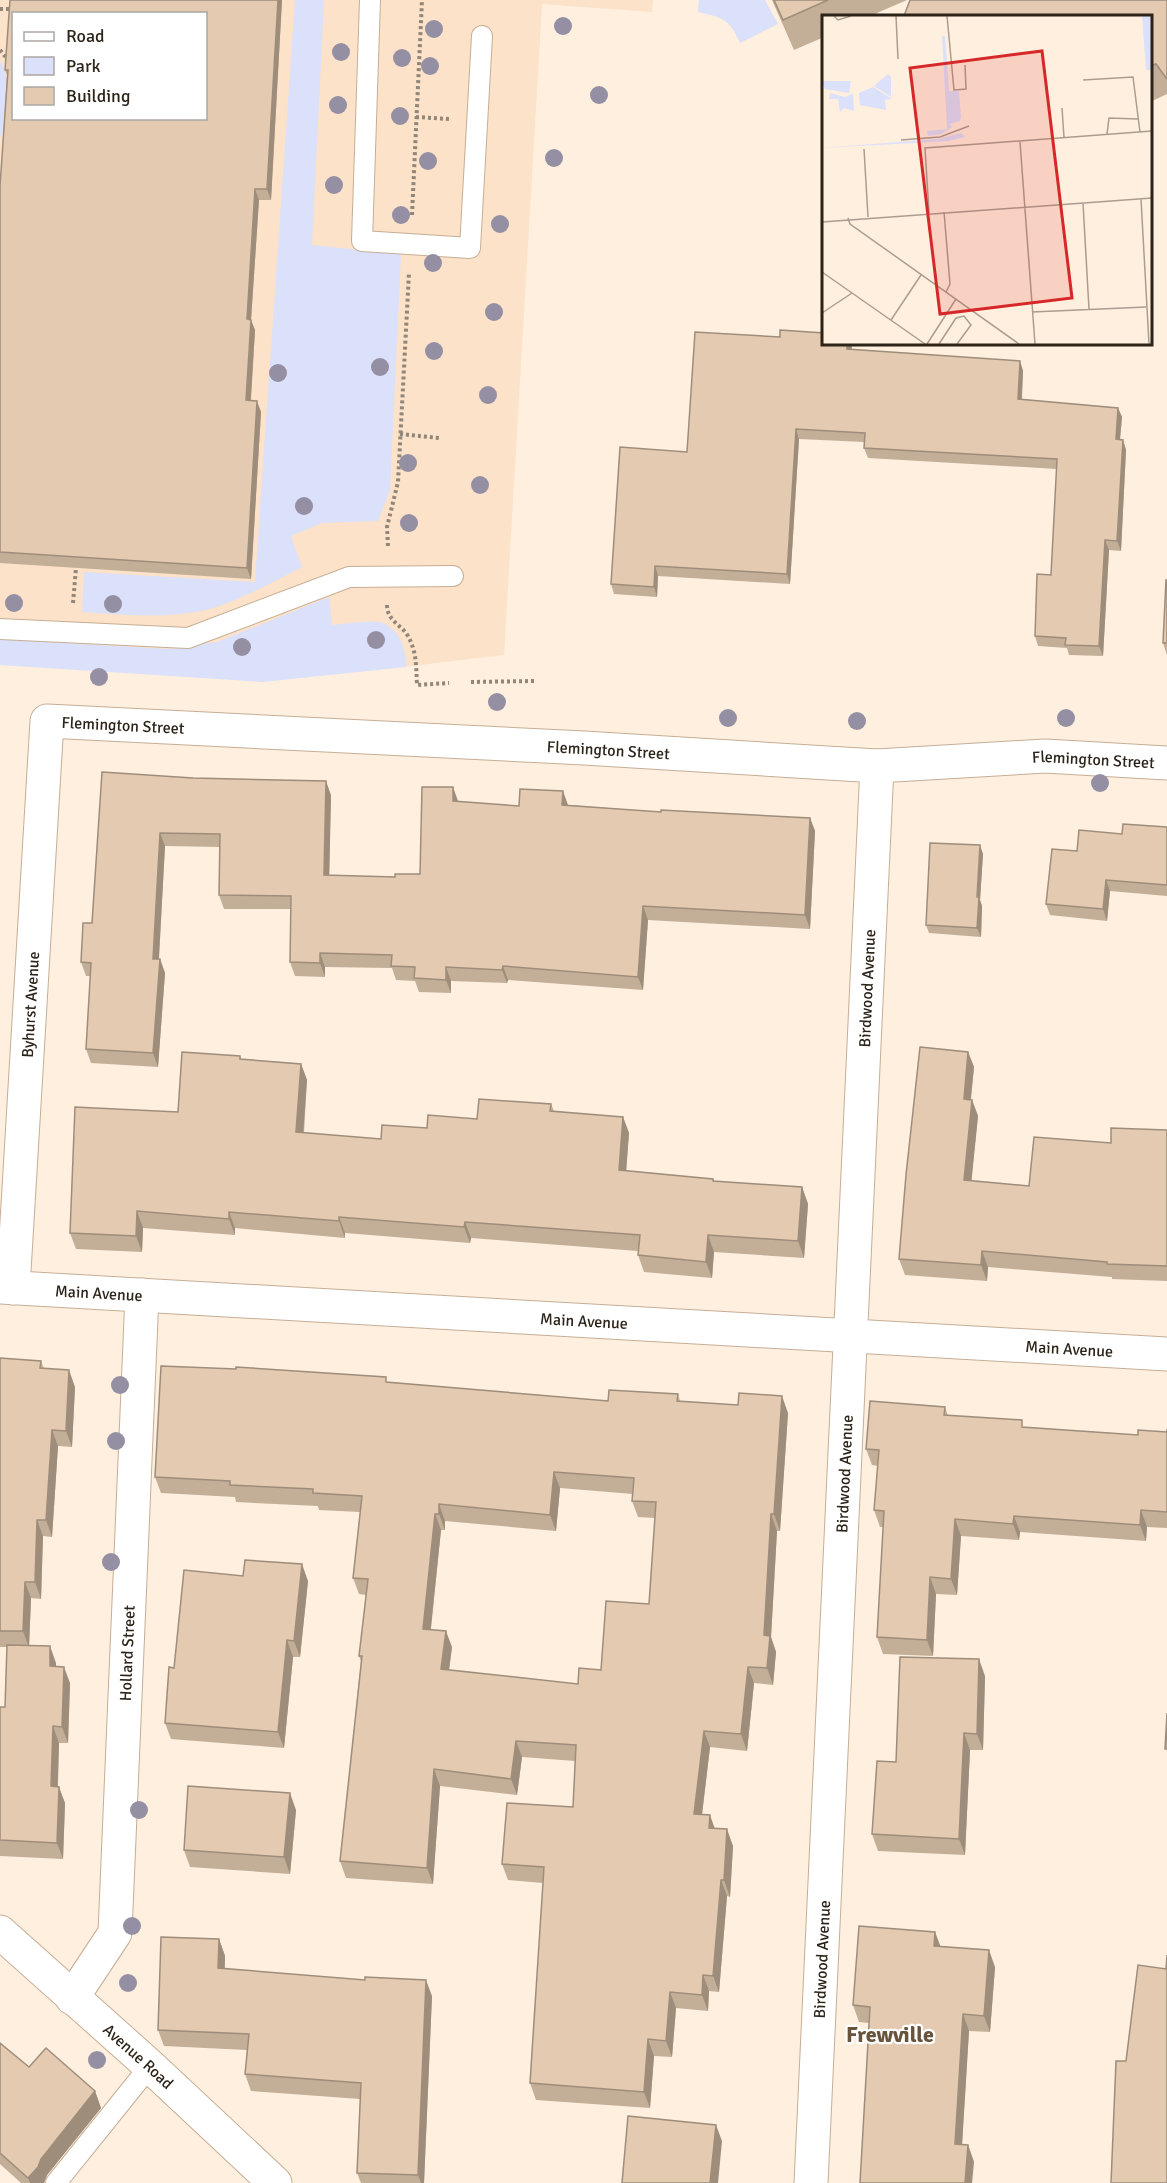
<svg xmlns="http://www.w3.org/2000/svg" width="1167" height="2183" font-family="Signika,sans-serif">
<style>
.built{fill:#fbe2c8;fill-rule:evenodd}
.green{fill:#dbe0fb}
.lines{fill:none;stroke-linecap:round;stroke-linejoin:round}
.service-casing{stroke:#c6ae95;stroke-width:22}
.minor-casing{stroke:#c6ae95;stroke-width:35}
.path{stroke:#928679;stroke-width:4;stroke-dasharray:3 3;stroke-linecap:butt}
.service{stroke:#fff;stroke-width:20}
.minor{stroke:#fff;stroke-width:33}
.tree{fill:#948fa3}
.wall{fill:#c3ae97;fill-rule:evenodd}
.shaded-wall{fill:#9f8d7b}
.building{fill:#e3cab0;stroke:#9f8d7b;stroke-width:1.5;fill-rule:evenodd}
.labels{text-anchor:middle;stroke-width:4.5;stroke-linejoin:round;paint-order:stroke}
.street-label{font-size:16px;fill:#2c2319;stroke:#fff}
.district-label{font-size:22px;font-weight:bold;fill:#68533c;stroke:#fff}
.inset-road{fill:none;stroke:#aa9d90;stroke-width:1.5}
.view{fill:#d62828;fill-opacity:0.15;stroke:#d62828;stroke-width:3}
.inset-edge{fill:none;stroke:#2c2319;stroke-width:3}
</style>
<rect width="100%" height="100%" fill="#feefdf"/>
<!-- built -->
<path class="built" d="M0 0H653L652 12 542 4 504 655 411 666 249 680 0 662ZM14 14H206V118H14Z"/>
<!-- green -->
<g class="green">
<path d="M295 0H324L312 245 401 254 390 490 378 521 322 523 291 536 302 567C275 581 235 603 206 610 165 619 123 615 82 612L84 572 255 582Z"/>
<path d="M699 0H765L778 24 740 43C729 18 723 18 698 12Z"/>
<path d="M0 61C12 79 9 119 0 138Z"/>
<path d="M329 597 332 625C342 624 371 620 379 622 399 627 406 648 406 667L263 682 0 665V639L168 649 217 642Z"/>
</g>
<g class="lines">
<defs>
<g id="service">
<path d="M370 0 362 241 470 248 482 36"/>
<path d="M0 629 188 638 349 577 453 576"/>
<path d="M56 2183 150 2066"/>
</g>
<g id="minor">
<path id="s1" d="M0 1287 1167 1354"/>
<path id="s2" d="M13 1288 47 721 584 748 877 766 1045 756 1167 763"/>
<path id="s3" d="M0 1932 150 2066 275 2183"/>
<path id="s4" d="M72 1998 115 1933 142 1295"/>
<path id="s5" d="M811 2183 877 766"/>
</g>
</defs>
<!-- service casing -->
<use href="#service" class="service-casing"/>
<!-- minor casing -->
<use href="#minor" class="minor-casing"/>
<!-- path -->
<g class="path">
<path d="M0 9H14"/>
<path d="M0 50 8 60"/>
<path d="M416 117 449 119"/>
<path d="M412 215 422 0"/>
<path d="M400 434 439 438"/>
<path d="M388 546 387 527 398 482 409 273"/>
<path d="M73 603 76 568"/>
<path d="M387 605C387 621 401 624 408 636 417 653 416 666 417 685L449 683"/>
<path d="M471 682 534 681"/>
</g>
<!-- service -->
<use href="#service" class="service"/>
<!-- minor -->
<use href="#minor" class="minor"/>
</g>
<!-- trees -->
<g class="tree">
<circle cx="563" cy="26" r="9"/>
<circle cx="434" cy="29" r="9"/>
<circle cx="341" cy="52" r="9"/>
<circle cx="402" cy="58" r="9"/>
<circle cx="430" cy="66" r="9"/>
<circle cx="599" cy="95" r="9"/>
<circle cx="338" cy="105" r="9"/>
<circle cx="400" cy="116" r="9"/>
<circle cx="554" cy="158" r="9"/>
<circle cx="428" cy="161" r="9"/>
<circle cx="334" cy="185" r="9"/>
<circle cx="401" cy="215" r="9"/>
<circle cx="500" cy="224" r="9"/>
<circle cx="433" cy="263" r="9"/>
<circle cx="494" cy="312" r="9"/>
<circle cx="434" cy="351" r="9"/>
<circle cx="380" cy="367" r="9"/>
<circle cx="278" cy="373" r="9"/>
<circle cx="488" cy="395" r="9"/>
<circle cx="408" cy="463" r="9"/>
<circle cx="480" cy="485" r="9"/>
<circle cx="304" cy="506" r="9"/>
<circle cx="409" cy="523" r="9"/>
<circle cx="14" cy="603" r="9"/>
<circle cx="113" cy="604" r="9"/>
<circle cx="376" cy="640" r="9"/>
<circle cx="242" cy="647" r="9"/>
<circle cx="99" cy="677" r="9"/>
<circle cx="497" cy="702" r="9"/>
<circle cx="728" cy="718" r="9"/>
<circle cx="1066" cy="718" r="9"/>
<circle cx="857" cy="721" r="9"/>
<circle cx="1100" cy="783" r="9"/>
<circle cx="120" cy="1385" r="9"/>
<circle cx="116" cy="1441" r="9"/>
<circle cx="111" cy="1562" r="9"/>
<circle cx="139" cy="1810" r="9"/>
<circle cx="132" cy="1926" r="9"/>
<circle cx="128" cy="1983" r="9"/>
<circle cx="97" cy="2060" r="9"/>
</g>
<!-- wall -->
<g class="wall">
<path d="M282 0 271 200H259L251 320 255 330 251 400 261 412 251 579 0 563V186L7 75 5 70Z"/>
<path d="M772 0H907L870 16H824V37L794 50Z"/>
<path d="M1167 0V94L1150 102V16Z"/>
<path d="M824 344H851V350L1020 361 1023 371 1022 400 1118 408 1122 417 1120 440H1123L1126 450 1121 551 1109 550 1103 656 1069 655 1067 648 1038 646 1035 636 1051 575 1057 469 868 458 864 448V442L799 439 790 584 658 576 657 597 614 594 611 584 687 452Z"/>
<path d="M1167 580V655L1163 643Z"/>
<path d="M102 772 331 795 329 875 395 877 420 874 458 802 519 806 568 805 661 812 810 818 815 831 810 929 648 920 643 990 508 980 507 983 451 981V993L419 992 415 981 396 980 392 968 325 967V977L295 976 290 962 291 909H224L219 895 220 847 165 846 159 959H160L165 973 158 1067 91 1063 86 1049 91 976H86L81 962 92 923Z"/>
<path d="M1167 827V896L1110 891 1107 921 1050 915 1046 904 1077 851 1122 834Z"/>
<path d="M983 854 980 900 982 906 981 937 929 933 926 925Z"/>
<path d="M968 1052 974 1067 971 1100H972L978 1116 971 1181 1029 1186 1111 1143 1167 1130V1281L1112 1279V1277L988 1267 987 1281 905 1275 899 1259Z"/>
<path d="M240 1056 241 1059 301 1064 307 1080 304 1133 381 1139 427 1128 477 1119 551 1104 554 1111 623 1117 629 1133 626 1171 713 1179 714 1181 802 1187 808 1204 804 1258 714 1252 712 1278 644 1272 638 1255V1251L471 1238 470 1243 345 1233V1238L235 1228V1235L143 1228 142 1252 76 1249 70 1233 178 1112Z"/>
<path d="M0 1358 41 1361 44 1369 75 1387 72 1447 58 1446 52 1537 43 1536 41 1599 31 1598 29 1646 56 1663V1667L70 1683 68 1743H59L58 1787 65 1803 63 1859 0 1856V1707H5L7 1647H0Z"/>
<path d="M388 1382 608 1401 678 1394 680 1401 788 1413 780 1531H777L771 1637 776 1652 773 1685 754 1683 747 1751 710 1747 702 1815 715 1829 733 1846 730 1897 727 1896 719 1992 709 1991 708 2011 676 2008 672 2057 654 2056 650 2108 536 2100 530 2083 543 1883 508 1880 502 1864 573 1807 575 1761 522 1757 517 1795 440 1786 433 1884 346 1878 340 1861 361 1661 359 1656 366 1595 359 1594 353 1578 360 1512 319 1510 318 1506 236 1502 235 1497 161 1493 155 1477ZM560 1488 633 1494 632 1501 638 1517 655 1518 649 1604 601 1670 578 1684 449 1670 452 1647 431 1629 441 1530H445V1521L556 1531Z"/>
<path d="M945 1407 948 1416 1024 1427 1138 1435 1167 1432V1429V1528L1147 1527 1146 1541 1020 1532 1019 1540 961 1536 957 1595 936 1594 933 1656 883 1654 877 1637 883 1527H880L874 1510 878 1466 872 1465 866 1449Z"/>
<path d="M243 1576 308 1581 300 1657H293L284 1748 171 1739 165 1723 174 1668Z"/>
<path d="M985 1676 983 1750H970L965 1855 878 1851 872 1834 896 1762Z"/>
<path d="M296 1810 290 1874 190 1867 184 1850Z"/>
<path d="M935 1932 940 1946 995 1967 990 2032 969 2031 962 2145H968L974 2162 869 2023 859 2022 853 2005Z"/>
<path d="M219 1939 225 1956V1968L432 1996 424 2183H361L357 2173 360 2099 251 2091 245 2074 247 2050 164 2046 158 2030Z"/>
<path d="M0 2043 29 2067 95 2091 101 2108 47 2175 44 2183H21L0 2164Z"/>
</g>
<!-- shaded-wall -->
<g class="shaded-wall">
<path d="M278 0H282L271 200 267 189Z"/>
<path d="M255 189 259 200 251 320 255 330 250 411 246 400 247 319Z"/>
<path d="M847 344H851L852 345 851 359 847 349Z"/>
<path d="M1020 361 1023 371 1021 409 1018 399Z"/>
<path d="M257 401 261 412 251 579 247 568Z"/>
<path d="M1118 408 1122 417 1119 449 1116 439Z"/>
<path d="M796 429 799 439 790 584 787 574Z"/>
<path d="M1123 440 1126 450 1121 551 1117 541Z"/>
<path d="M1105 540 1109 550 1103 656 1099 646Z"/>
<path d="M655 566 658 576 657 597 654 587Z"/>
<path d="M326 781 331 795 329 889 324 875Z"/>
<path d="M453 787 458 801H453Z"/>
<path d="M563 791 568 805 567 819 562 805Z"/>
<path d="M810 818 815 831 810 929 805 915Z"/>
<path d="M160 833 165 846 158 973 153 959Z"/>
<path d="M980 845 983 854 980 900 982 906 981 937 977 928V897Z"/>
<path d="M1106 880 1110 891 1107 921 1103 909Z"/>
<path d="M643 906 648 920 643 990 638 977Z"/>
<path d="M320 953 325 967V977L320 963Z"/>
<path d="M160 959 165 973 158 1067 153 1053Z"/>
<path d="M503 966 508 980 507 983 502 970Z"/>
<path d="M446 967 451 981V993L446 980Z"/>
<path d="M968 1052 974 1067 969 1115 964 1099Z"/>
<path d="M301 1064 307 1080 302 1149 296 1132Z"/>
<path d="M972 1100 978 1116 970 1196 964 1180Z"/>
<path d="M623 1117 629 1133 625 1187 619 1170Z"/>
<path d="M802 1187 808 1204 804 1258 798 1241Z"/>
<path d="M137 1211 143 1228 142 1252 136 1236Z"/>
<path d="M229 1212 235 1228V1235L229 1219Z"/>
<path d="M339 1217 345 1233V1238L339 1221Z"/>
<path d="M465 1222 471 1238 470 1243 464 1227Z"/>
<path d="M708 1235 714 1252 712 1278 706 1262Z"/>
<path d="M982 1251 988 1267 987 1281 981 1265Z"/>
<path d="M69 1370 75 1387 72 1447 66 1431Z"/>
<path d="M782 1396 788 1413 780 1531 774 1514Z"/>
<path d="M52 1430 58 1446 52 1537 46 1520Z"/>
<path d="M554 1472 560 1488 556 1531 550 1515Z"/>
<path d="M439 1504 445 1521V1530L439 1514Z"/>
<path d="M1141 1510 1147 1527 1146 1541 1140 1525Z"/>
<path d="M435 1514 441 1530 429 1645 423 1629Z"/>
<path d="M771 1514 777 1531 771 1637 776 1652 773 1685 767 1668 764 1635Z"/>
<path d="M1014 1516 1020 1532 1019 1540 1013 1524Z"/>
<path d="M955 1519 961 1536 957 1595 951 1579Z"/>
<path d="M37 1520 43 1536 41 1599 35 1582Z"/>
<path d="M302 1564 308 1581 300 1657 294 1641Z"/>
<path d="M930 1577 936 1594 933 1656 927 1640Z"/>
<path d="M25 1582 31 1598 29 1648 23 1631Z"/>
<path d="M446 1631 452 1647 447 1685 441 1669Z"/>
<path d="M287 1640 293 1657 284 1748 278 1732Z"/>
<path d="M50 1646 56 1663V1683L50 1666Z"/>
<path d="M979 1659 985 1676 983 1750 977 1734Z"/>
<path d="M64 1667 70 1683 68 1743 62 1727Z"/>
<path d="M748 1667 754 1683 747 1751 741 1734Z"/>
<path d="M53 1726 59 1743 57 1803 51 1786Z"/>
<path d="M704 1731 710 1747 700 1831 694 1814Z"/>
<path d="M964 1733 970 1750 965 1855 959 1839Z"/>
<path d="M516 1741 522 1757 517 1795 511 1779Z"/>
<path d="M434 1769 440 1786 433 1884 427 1868Z"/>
<path d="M59 1787 65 1803 63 1859 57 1843Z"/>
<path d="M290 1793 296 1810 290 1874 284 1857Z"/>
<path d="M710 1815 716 1832 709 1828Z"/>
<path d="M727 1829 733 1846 730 1897 724 1880Z"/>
<path d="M721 1880 727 1896 719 1992 713 1976Z"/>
<path d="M935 1932 941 1948 934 1946Z"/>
<path d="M219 1939 225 1956 224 1984 218 1968Z"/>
<path d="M989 1950 995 1967 990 2032 984 2016Z"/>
<path d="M703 1975 709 1991 708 2011 702 1995Z"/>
<path d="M426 1980 432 1996 424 2183H421L418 2175Z"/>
<path d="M670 1992 676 2008 672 2057 666 2041Z"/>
<path d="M963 2014 969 2031 961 2161 955 2144Z"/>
<path d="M648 2039 654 2056 650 2108 644 2092Z"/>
<path d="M95 2091 101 2108 47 2175 44 2183H30L28 2178 41 2159Z"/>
<path d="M716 2125 722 2141 718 2183H710Z"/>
<path d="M968 2145 974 2162 972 2183H965Z"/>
</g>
<!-- building -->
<g class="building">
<path d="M10 0H278L267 189H255L247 319 251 320 246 400 257 401 247 568 0 552V186L8 70H5ZM14 14H206V118H14Z"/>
<path d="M774 0H828L783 20Z"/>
<path d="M910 0H1167V79L1156 64 1150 66V16H904Z"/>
<path d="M780 330 824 333V344H847V349L1020 361 1018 399 1118 408 1116 439 1123 440 1117 541 1105 540 1099 646 1065 645 1066 638 1035 636 1037 574 1051 575 1057 459 864 448 865 433 796 429 787 574 655 566 654 587 611 584 620 447 687 452 695 332 780 337Z"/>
<path d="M1166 580H1167V643H1163Z"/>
<path d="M102 772 193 778 326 781 324 875 395 877V874H420L422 787H453V801L519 806 520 789 563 791 562 805 661 812V810L810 818 805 915 643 906 638 977 503 966 502 970 446 967V980L414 978 415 967 391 966 392 955 320 953V963L290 962 291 896 219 895 220 834 160 833 153 959H160L153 1053 86 1049 91 963 81 962 83 923H92Z"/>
<path d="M1123 824 1167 827V885L1106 880 1103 909 1046 904 1052 849 1077 851 1079 830 1122 834Z"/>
<path d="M930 843 980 845 977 897H979L977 928 926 925Z"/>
<path d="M920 1047 968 1052 964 1099 972 1100 964 1180 1029 1186 1034 1137 1111 1143V1128L1167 1130V1266L1107 1264V1262L982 1251 981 1265 899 1259 906 1175Z"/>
<path d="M182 1052 240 1056V1059L301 1064 296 1132 381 1139 382 1125 427 1128 428 1115 477 1119 479 1099 551 1104 550 1111 623 1117 619 1170 713 1179V1181L802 1187 798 1241 708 1235 706 1262 638 1255 640 1235 465 1222 464 1227 339 1217V1221L229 1212V1219L137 1211 136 1236 70 1233 75 1107 178 1112Z"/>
<path d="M0 1358 41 1361 40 1368 69 1370 66 1431 52 1430 46 1520H37L35 1582H25L23 1631H0Z"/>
<path d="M161 1366 236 1369V1367L386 1377V1382L608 1401 609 1390 678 1394 677 1401 738 1405 739 1393 782 1396 774 1514H771L764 1635 770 1636 767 1668 748 1667 741 1734 704 1731 694 1814 710 1815 709 1828 727 1829 724 1880H721L713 1976 703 1975 702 1995 670 1992 666 2041 648 2039 644 2092 530 2083 544 1867 502 1864 507 1803 573 1807 576 1745 516 1741 511 1779 434 1769 427 1868 340 1861 362 1656H359L368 1579 353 1578 362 1496 313 1493V1489L230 1485V1481L155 1477ZM554 1472 634 1478 632 1501 656 1502 649 1604 606 1601 601 1670 579 1668 578 1684 441 1669 446 1631 423 1629 435 1514H439V1504L550 1515Z"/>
<path d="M870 1401 945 1407 944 1415 1022 1420V1427L1138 1435V1430L1167 1432V1429V1512L1141 1510 1140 1525 1014 1516 1013 1524 955 1519 951 1579 930 1577 927 1640 877 1637 884 1511 874 1510 879 1450 866 1449Z"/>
<path d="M245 1560 302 1564 294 1641 287 1640 278 1732 165 1723 169 1667 174 1668 184 1570 243 1576Z"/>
<path d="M7 1645 50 1646V1666L64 1667 62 1727 53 1726 51 1786 59 1787 57 1843 0 1840V1707H5Z"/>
<path d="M900 1657 979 1659 977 1734 964 1733 959 1839 872 1834 877 1761 896 1762Z"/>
<path d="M1167 1713V1749H1165Z"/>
<path d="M188 1786 290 1793 284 1857 184 1850Z"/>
<path d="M859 1926 935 1932 934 1946 989 1950 984 2016 963 2014 955 2144 968 2145 965 2183H860L870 2007 853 2005Z"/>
<path d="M161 1937 219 1939 218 1968 365 1980V1977L426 1980 418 2175 357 2173 361 2083 245 2074 249 2034 158 2030Z"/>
<path d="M1167 1955V2183H1111L1116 2061H1126L1138 1965 1166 1969Z"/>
<path d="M0 2043 29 2067 46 2048 95 2091 41 2159 38 2167 28 2178 0 2153Z"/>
<path d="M628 2116 716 2125 710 2183H622Z"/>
</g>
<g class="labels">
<!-- street labels -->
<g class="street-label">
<text dy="6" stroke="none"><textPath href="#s2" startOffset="644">Flemington Street</textPath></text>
<text dy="6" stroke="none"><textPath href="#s2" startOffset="1130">Flemington Street</textPath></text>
<text dy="6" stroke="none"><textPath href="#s2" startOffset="1616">Flemington Street</textPath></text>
<text dy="6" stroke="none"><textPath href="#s5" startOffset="1196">Birdwood Avenue</textPath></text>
<text dy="6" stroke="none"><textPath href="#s2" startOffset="284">Byhurst Avenue</textPath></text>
<text dy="6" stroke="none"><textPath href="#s1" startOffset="99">Main Avenue</textPath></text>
<text dy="6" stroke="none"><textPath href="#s1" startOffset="585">Main Avenue</textPath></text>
<text dy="6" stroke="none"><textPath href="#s1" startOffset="1071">Main Avenue</textPath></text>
<text dy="6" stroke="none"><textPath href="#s5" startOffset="710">Birdwood Avenue</textPath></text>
<text dy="6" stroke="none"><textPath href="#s4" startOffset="358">Hollard Street</textPath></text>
<text dy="6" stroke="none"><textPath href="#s5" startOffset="224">Birdwood Avenue</textPath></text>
<text dy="6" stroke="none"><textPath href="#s3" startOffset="186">Avenue Road</textPath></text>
</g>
<!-- district labels -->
<g class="district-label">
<text x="890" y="2042">Frewville</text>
</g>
</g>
<!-- overview -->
<g transform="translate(822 15)">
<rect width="330" height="330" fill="#feefdf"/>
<path d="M320 1H330V55H324ZM120 21H123L127 76H137L139 102 138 106 128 109 130 112 120 119 106 121 105 116 125 114ZM66 59 69 62V82L52 71ZM0 66H29L27 78 3 74ZM51 72 70 84 63 85 64 95 38 90 37 78ZM8 78 23 82 31 79 32 96 22 93 18 97 16 84H7ZM139 118 143 122 127 126 0 133 116 124Z" fill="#dbe0fb"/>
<path class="inset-road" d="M12 1 16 5 29 1M74 1 76 44M125 1 132 75 144 74 143 50M261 65 311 62 318 117M240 93 242 122M285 119 287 103 316 104M79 125 118 122 147 111M198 127 213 329M42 134 46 202M319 184 327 329M261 188 267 294M122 197 128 269 124 277M107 198 103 133 330 116M26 203 28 209 197 329M0 207 330 183M0 257 103 329M210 297 324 292M0 298 30 278M69 305 99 260M105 329 134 284M117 329 134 303 142 301 149 310 135 329"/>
<path class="view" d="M220 36 250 283 118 299 88 53Z"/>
<rect width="330" height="330" class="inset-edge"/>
</g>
<!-- legend -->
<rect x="12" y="12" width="195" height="108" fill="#ffffff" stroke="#aba7a3" stroke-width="1.5"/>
<rect x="24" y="32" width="30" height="9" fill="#ffffff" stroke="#aba7a3" stroke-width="1.5"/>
<text x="66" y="42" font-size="18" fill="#2c2319">Road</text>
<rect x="24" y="57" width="30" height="18" fill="#dbe0fb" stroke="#aba7a3" stroke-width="1.5"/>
<text x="66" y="72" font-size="18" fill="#2c2319">Park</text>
<rect x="24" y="87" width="30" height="18" fill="#e3cab0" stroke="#aba7a3" stroke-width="1.5"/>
<text x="66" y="102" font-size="18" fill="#2c2319">Building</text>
</svg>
